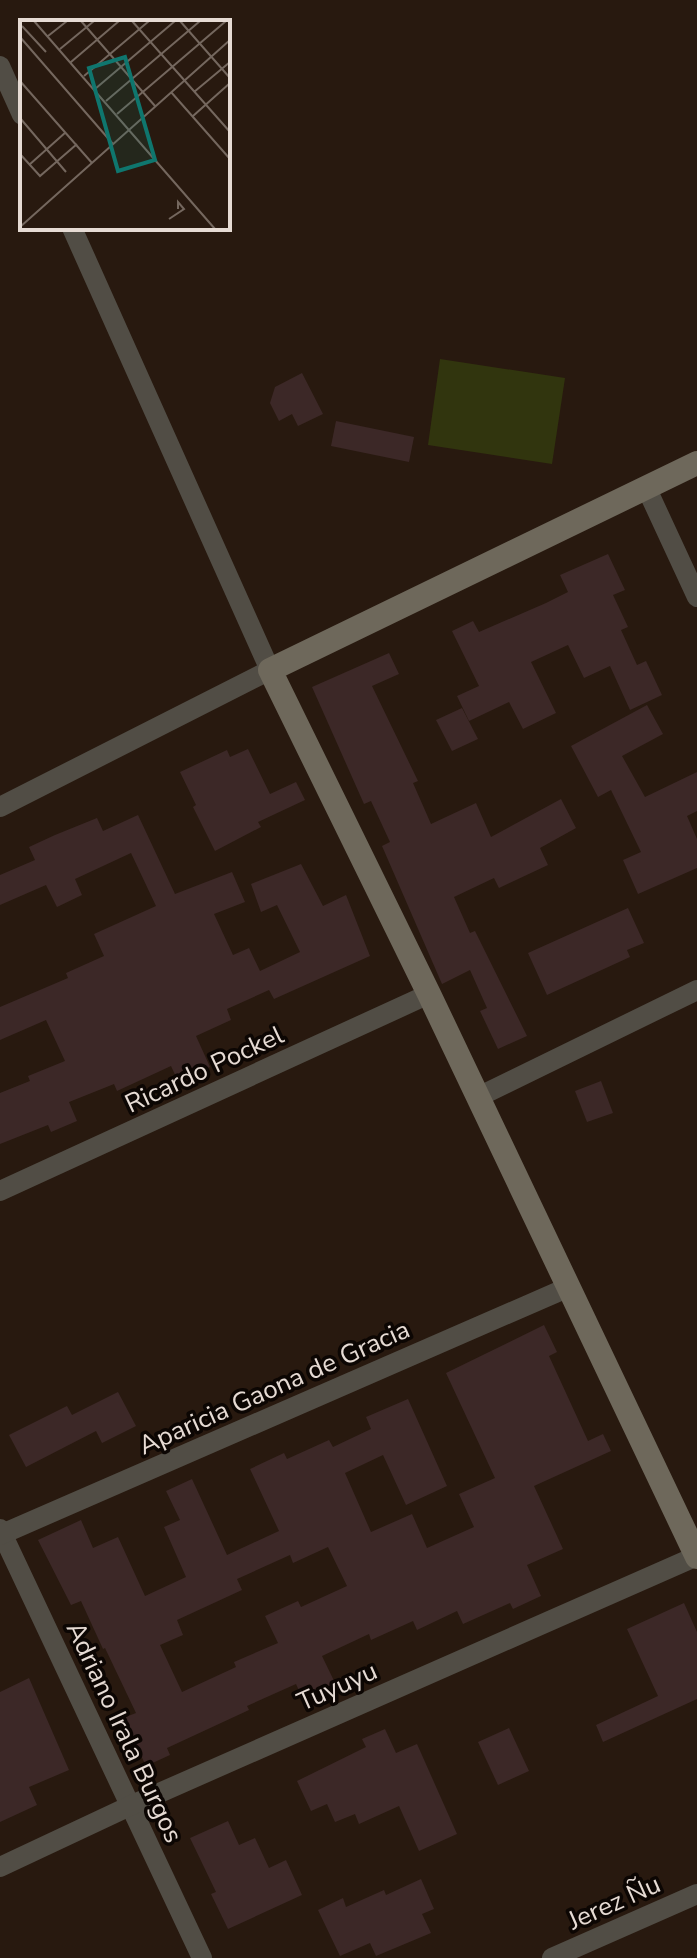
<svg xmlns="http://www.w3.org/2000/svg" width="697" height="1958" font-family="'Nunito Sans',sans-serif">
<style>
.green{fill:#31350e}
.building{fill:#3c2827;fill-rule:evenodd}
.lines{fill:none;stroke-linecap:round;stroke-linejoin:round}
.street{stroke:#514d45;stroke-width:20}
.secondary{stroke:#6e685b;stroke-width:24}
.labels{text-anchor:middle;stroke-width:7;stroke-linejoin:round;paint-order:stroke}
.street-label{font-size:26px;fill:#e6dbd4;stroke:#0c0603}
.inset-road{fill:none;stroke:#74675e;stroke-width:2}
.view{fill:#0f766e;fill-opacity:0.15;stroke:#0f766e;stroke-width:4}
.inset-edge{fill:none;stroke:#e6dbd4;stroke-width:4}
</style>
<rect width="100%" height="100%" fill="#28190f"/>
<!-- green -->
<path class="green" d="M440 359 565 378 552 464 428 445Z"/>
<!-- building -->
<g class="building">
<path d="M302 373 323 414 298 426 292 414 279 421 270 403 275 387Z"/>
<path d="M336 421 414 437 409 462 331 446Z"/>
<path d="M608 554 625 590 613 595 628 627 621 630 637 665 646 661 662 695 630 710 610 666 584 678 568 645 531 662 556 713 523 729 509 702 469 721 457 696 479 686 452 631 473 621 479 632 546 603 568 592 560 575Z"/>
<path d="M389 653 399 674 372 686 418 781 413 783 431 824 476 803 491 837 561 799 576 828 540 848 548 865 499 888 494 878 454 897 470 933 475 931 527 1036 498 1049 480 1011 487 1008 470 970 442 984 382 846 390 842 371 801 364 804 312 687Z"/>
<path d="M647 705 663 734 622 756 645 797 697 772V811L687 816 697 839V868L638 894 623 860 641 852 611 790 598 797 571 746Z"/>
<path d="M462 708 478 739 452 751 436 720Z"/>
<path d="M248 749 270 794 296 782 305 800 258 822 261 827 215 851 193 807 196 805 180 772 227 750 230 757Z"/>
<path d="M138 815 175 894 232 872 245 902 214 914 233 955 249 948 260 971 300 952 277 905 261 912 251 884 301 864 323 906 346 895 370 956 274 999 269 990 227 1009 231 1020 196 1036 210 1067 178 1081 171 1066 117 1091 114 1084 69 1102 77 1121 51 1132 48 1125 0 1144V1093L30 1081 28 1076 65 1061 46 1020 0 1040V1007L68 978 66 973 104 956 94 934 156 906 131 853 75 879 82 895 57 907 46 885 0 905V875L35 860 29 847 55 835 97 818 103 831Z"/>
<path d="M628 908 644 943 627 950 630 957 547 995 528 953Z"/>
<path d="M601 1081 613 1113 587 1122 575 1091Z"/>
<path d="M544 1325 557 1352 549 1356 588 1441 603 1434 611 1451 534 1486 563 1549 527 1565 541 1596 513 1609 510 1603 463 1624 457 1611 417 1630 413 1621 371 1640 369 1634 322 1656 337 1687 304 1702 296 1684 247 1706 249 1710 167 1748 170 1755 146 1766 123 1718 136 1713 105 1648 103 1649 81 1601 71 1605 38 1540 81 1520 93 1548 118 1537 145 1596 186 1577 164 1527 180 1520 166 1491 192 1479 227 1555 279 1531 250 1469 284 1453 287 1459 329 1440 333 1447 371 1429 366 1417 408 1399 447 1486 406 1505 383 1455 345 1473 371 1532 412 1514 427 1548 474 1527 459 1494 495 1478 446 1373ZM328 1547 347 1586 301 1607 298 1601 265 1616 278 1643 234 1662 236 1667 182 1692 160 1645 183 1635 177 1620 242 1590 237 1579 290 1555 293 1563Z"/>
<path d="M118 1392 136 1426 102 1443 96 1431 26 1467 9 1435 67 1406 72 1415Z"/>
<path d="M684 1603 697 1632V1699L603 1742 596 1725 658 1696 627 1629Z"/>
<path d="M29 1678 69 1770 29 1787 37 1805 0 1822V1692Z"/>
<path d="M509 1728 529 1771 498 1785 478 1742Z"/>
<path d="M385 1729 396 1753 417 1744 457 1834 419 1851 399 1806 359 1824 355 1814 335 1822 327 1804 311 1811 297 1781 366 1747 362 1739Z"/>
<path d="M228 1821 239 1845 255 1838 269 1868 286 1860 302 1895 228 1929 211 1894 216 1892 190 1838Z"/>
<path d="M421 1879 434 1909 422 1914 431 1933 376 1956 370 1943 340 1956 318 1910 343 1898 346 1907 384 1890 386 1895Z"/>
</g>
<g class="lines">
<!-- street -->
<g class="street">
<path d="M0 66 22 115"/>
<path d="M646 487 697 597"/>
<path d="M0 807 270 670 72 228"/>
<path d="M478 1097 697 990"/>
<path d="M0 1191 429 994"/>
<path d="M0 1529 202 1958"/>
<path d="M0 1535 569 1287"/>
<path d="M0 1867 132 1805 697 1556"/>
<path d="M552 1958 697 1894"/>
</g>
<!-- secondary -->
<path class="secondary" d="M697 463 270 670 429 994 697 1557"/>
</g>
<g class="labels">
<!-- street labels -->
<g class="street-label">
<text transform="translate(204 1069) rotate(-25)" y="9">Ricardo Pockel</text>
<text transform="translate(274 1387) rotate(-24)" y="9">Aparicia Gaona de Gracia</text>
<text transform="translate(337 1686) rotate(-24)" y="9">Tuyuyu</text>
<text transform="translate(125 1732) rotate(65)" y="9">Adriano Irala Burgos</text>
<text transform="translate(614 1902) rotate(-24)" y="9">Jerez Ñu</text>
</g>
</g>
<!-- overview -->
<g transform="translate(20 20)">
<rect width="210" height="210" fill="#28190f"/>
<path class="inset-road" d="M14 1 195 209M61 1 135 86M112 1 210 112M160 1 210 58M2 6 26 32M28 16 47 1M0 17 93 124M40 29 74 1M51 42 99 1M64 56 129 1M0 61 72 143M75 69 155 1M151 72 210 139M174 72 210 42M86 81 180 1M97 94 206 1M173 96 210 63M0 98 46 152M0 134 20 156 57 124M9 145 46 112M149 199 164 189 158 182V189M0 207 210 20"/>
<path class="view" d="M105 37 135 140 98 151 69 48Z"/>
<rect width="210" height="210" class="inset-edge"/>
</g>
</svg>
